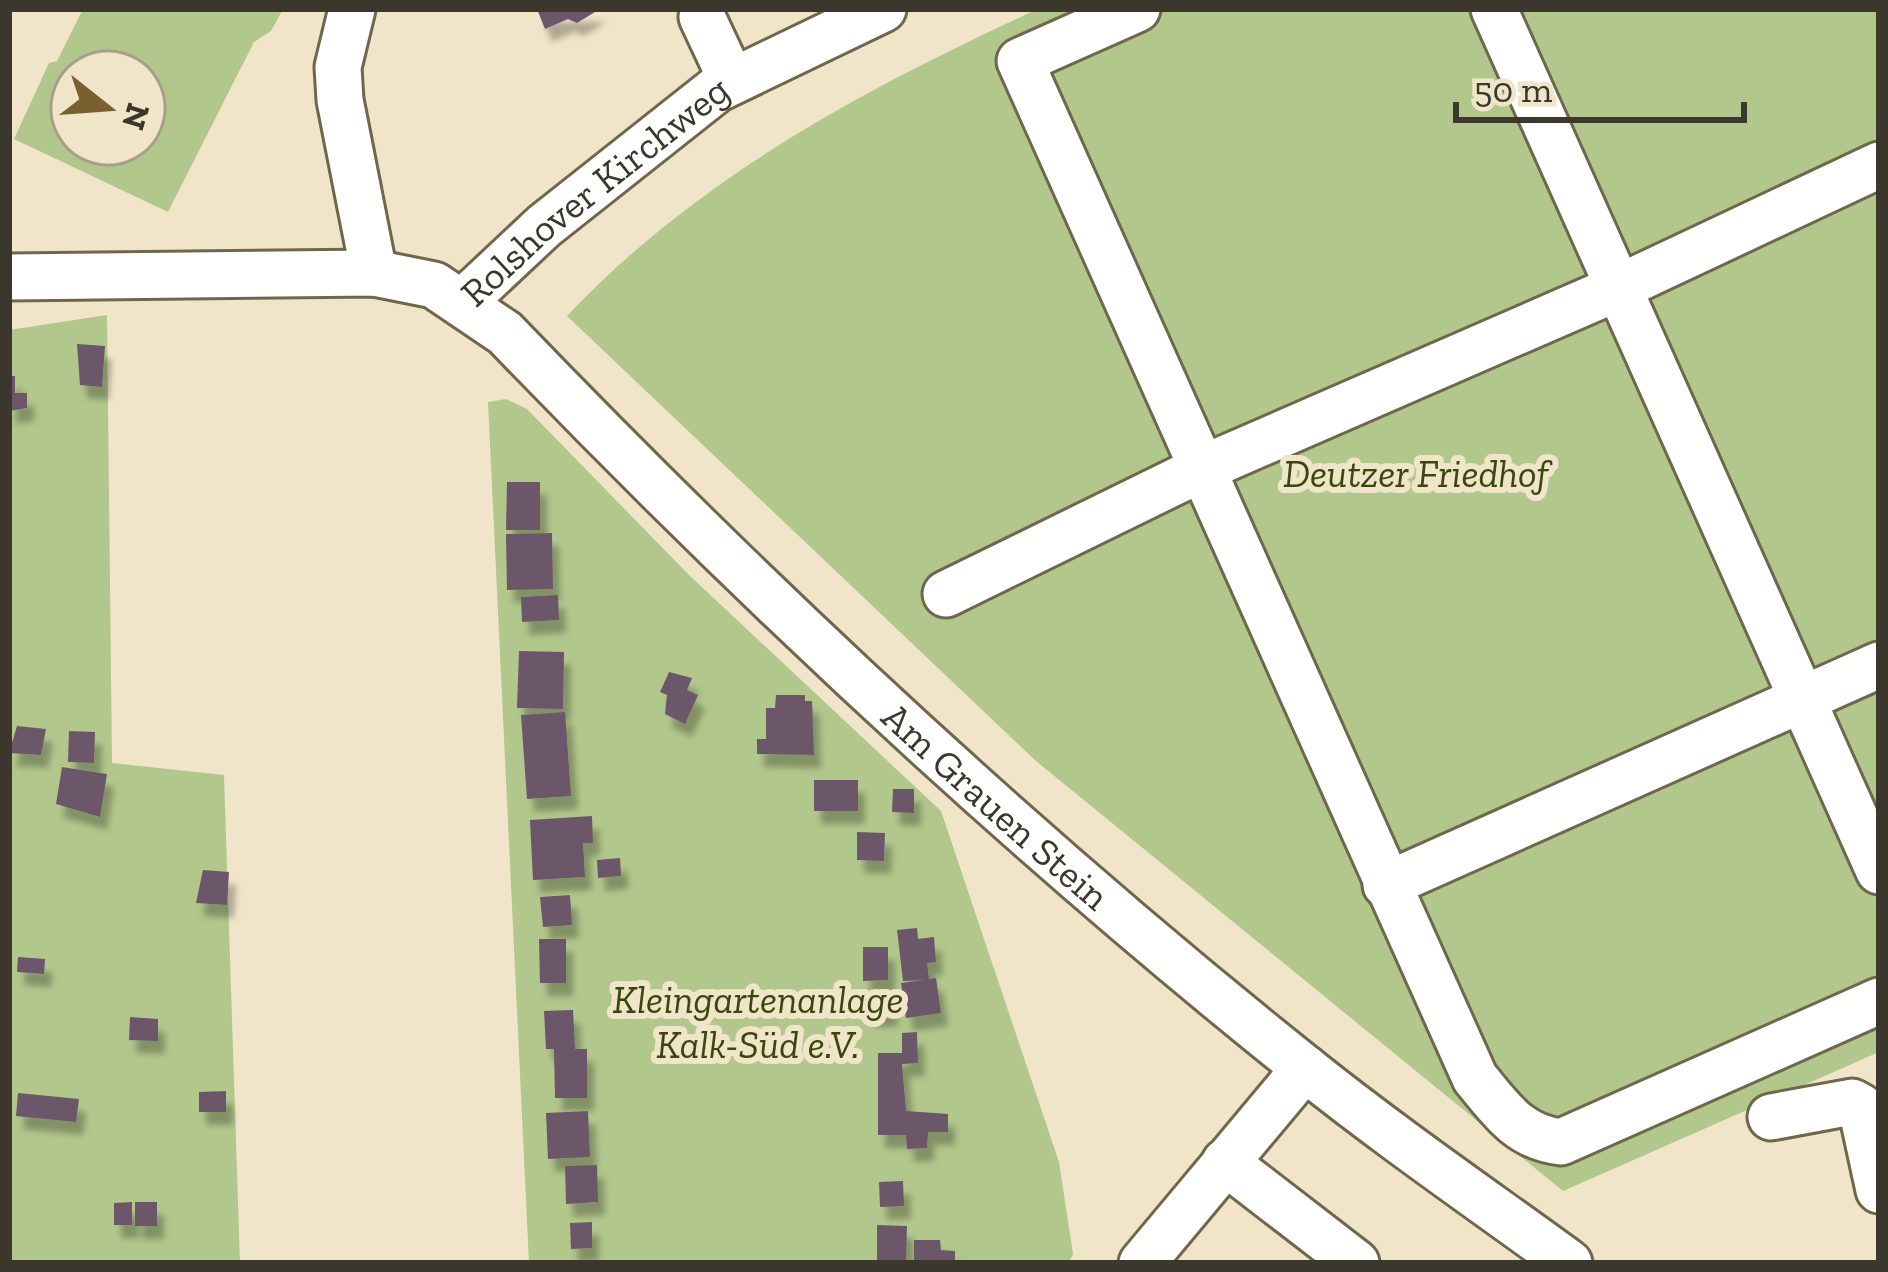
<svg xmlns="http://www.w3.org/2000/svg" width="1888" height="1272" font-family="'Zilla Slab',serif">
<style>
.green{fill:#b2c78b;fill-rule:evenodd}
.building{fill:#6c576a;filter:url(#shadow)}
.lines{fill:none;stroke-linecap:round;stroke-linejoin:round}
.minor-casing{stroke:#70664c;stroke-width:51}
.minor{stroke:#fff;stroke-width:45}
.labels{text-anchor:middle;stroke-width:12;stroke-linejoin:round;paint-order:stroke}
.street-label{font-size:39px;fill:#3c372c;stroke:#f1e5c9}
.park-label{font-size:39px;font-style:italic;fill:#37480c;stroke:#f1e5c9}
</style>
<defs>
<filter id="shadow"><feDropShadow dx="7" dy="13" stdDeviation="3" flood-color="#0004"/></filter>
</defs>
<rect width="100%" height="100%" fill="#f1e5c9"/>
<!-- green -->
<g class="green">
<path d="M83 9H283L271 31 254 42 168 212 14 139 49 63 57 61ZM72 72H144V144H72Z"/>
<path d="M1038 9H1879V1052L1563 1191 1036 761 567 316C698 177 866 88 1038 9Z"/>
<path d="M107 315 112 763 224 775 240 1263H9V330Z"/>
<path d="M506 399 527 409 689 575 941 811 1059 1162 1073 1254 1069 1263H529L488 402Z"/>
</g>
<!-- building -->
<g class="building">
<path d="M537 9H600L577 23 568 19 545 29Z"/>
<path d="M77 344 105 346 102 387 80 385Z"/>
<path d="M9 376H15V393H27V408L9 411Z"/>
<path d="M507 482H540V530H506Z"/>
<path d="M552 533 553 589 507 590 506 534Z"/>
<path d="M558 595 559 620 522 622 521 597Z"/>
<path d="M519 651 564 652 563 709 517 708Z"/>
<path d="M669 672 692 678 687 690 698 695 685 724 665 714 667 695 660 692Z"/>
<path d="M776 695H805V701H812L814 755 757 754V739H766V708H775Z"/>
<path d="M565 712 571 796 527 799 521 715Z"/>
<path d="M17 726 46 729 41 755 9 753Z"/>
<path d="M69 731 95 732 94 763 68 762Z"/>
<path d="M62 767 107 774 100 817 56 804Z"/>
<rect x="814" y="780" width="44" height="31"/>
<path d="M893 789H914V813L892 812Z"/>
<path d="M592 816 593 843H583L585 877 533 880 530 820Z"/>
<path d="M857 832 885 833 884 861 857 860Z"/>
<path d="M620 858 621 876 598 878 597 860Z"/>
<path d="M203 870 229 872 227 905 196 903Z"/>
<path d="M570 895 572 925 543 927 540 897Z"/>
<path d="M917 928 918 939 934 937 936 962 927 963 929 979 936 978 941 1013 906 1018 901 983 924 980 903 981 897 930Z"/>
<path d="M539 939H566V983H540Z"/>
<path d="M863 947H888V980L863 981Z"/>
<path d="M18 957 45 959 44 974 17 972Z"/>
<path d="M889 993 891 1013 869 1015 867 995Z"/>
<path d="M573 1010 575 1049H587V1098H555L554 1049H546L544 1011Z"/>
<path d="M130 1017 158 1019V1041L129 1040Z"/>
<path d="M917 1032 918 1063 902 1064 906 1111 948 1114V1132H928L927 1148 907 1149 906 1135H878V1053H902V1033Z"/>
<path d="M226 1091V1112H199V1092Z"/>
<path d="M18 1093 79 1099 76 1122 16 1116Z"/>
<path d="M588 1111 590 1157 548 1159 546 1113Z"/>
<path d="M597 1165 598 1202 566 1204 565 1166Z"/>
<path d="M903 1181 904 1206 880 1207 879 1182Z"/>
<path d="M132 1202V1225H114V1203Z"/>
<rect x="135" y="1202" width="22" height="24"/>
<path d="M592 1222V1248L571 1249 570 1223Z"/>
<path d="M877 1225 907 1226 906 1263H877Z"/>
<path d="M914 1240H940L941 1250 955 1251V1263H914Z"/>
</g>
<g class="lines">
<defs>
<g id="minor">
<path d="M352 9 338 67 340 100 374 273"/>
<path d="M1137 9 1020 61 1475 1078C1501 1109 1518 1137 1561 1142L1879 1001"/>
<path d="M1494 9 1879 871"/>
<path d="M702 17 732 81"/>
<path id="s1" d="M9 277 374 273 434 285 505 333C756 594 1022 842 1306 1069 1391 1137 1481 1199 1569 1263"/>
<path id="s2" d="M464 301 544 226 717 89 883 9"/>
<path d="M946 594 1199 470 1622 286 1879 165"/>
<path d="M1386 885 1879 665"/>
<path d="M1771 1117 1852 1102 1861 1107 1879 1190"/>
<path d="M1225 1162 1356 1263"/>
<path d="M1142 1263 1305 1068"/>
</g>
</defs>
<!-- minor casing -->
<use href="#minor" class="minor-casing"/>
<!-- minor -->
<use href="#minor" class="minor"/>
</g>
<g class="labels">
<!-- street labels -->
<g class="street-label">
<text dy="14" stroke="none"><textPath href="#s2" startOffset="171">Rolshover Kirchweg</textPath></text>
<text dy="14" stroke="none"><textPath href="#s1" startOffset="1194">Am Grauen Stein</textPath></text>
</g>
<!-- park labels -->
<g class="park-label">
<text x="1416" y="487">Deutzer Friedhof</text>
<text x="758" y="1013">Kleingartenanlage<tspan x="758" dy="45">Kalk-Süd e.V.</tspan></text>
</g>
</g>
<!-- border -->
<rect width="1888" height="1272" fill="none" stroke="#3c372c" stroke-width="24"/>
<!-- north arrow -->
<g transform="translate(108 108) rotate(107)"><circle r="57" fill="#f1e5c9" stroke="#a99f8a" stroke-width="3"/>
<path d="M0-9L21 45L0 30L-21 45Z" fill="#7a6031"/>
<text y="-18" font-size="33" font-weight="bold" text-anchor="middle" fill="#3c372c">N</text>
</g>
<!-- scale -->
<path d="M1456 102v18h288v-18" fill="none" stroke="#3c372c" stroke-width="6"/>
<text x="1474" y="102" font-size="36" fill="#3c372c" stroke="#f1e5c9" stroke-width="9" paint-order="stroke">50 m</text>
</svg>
